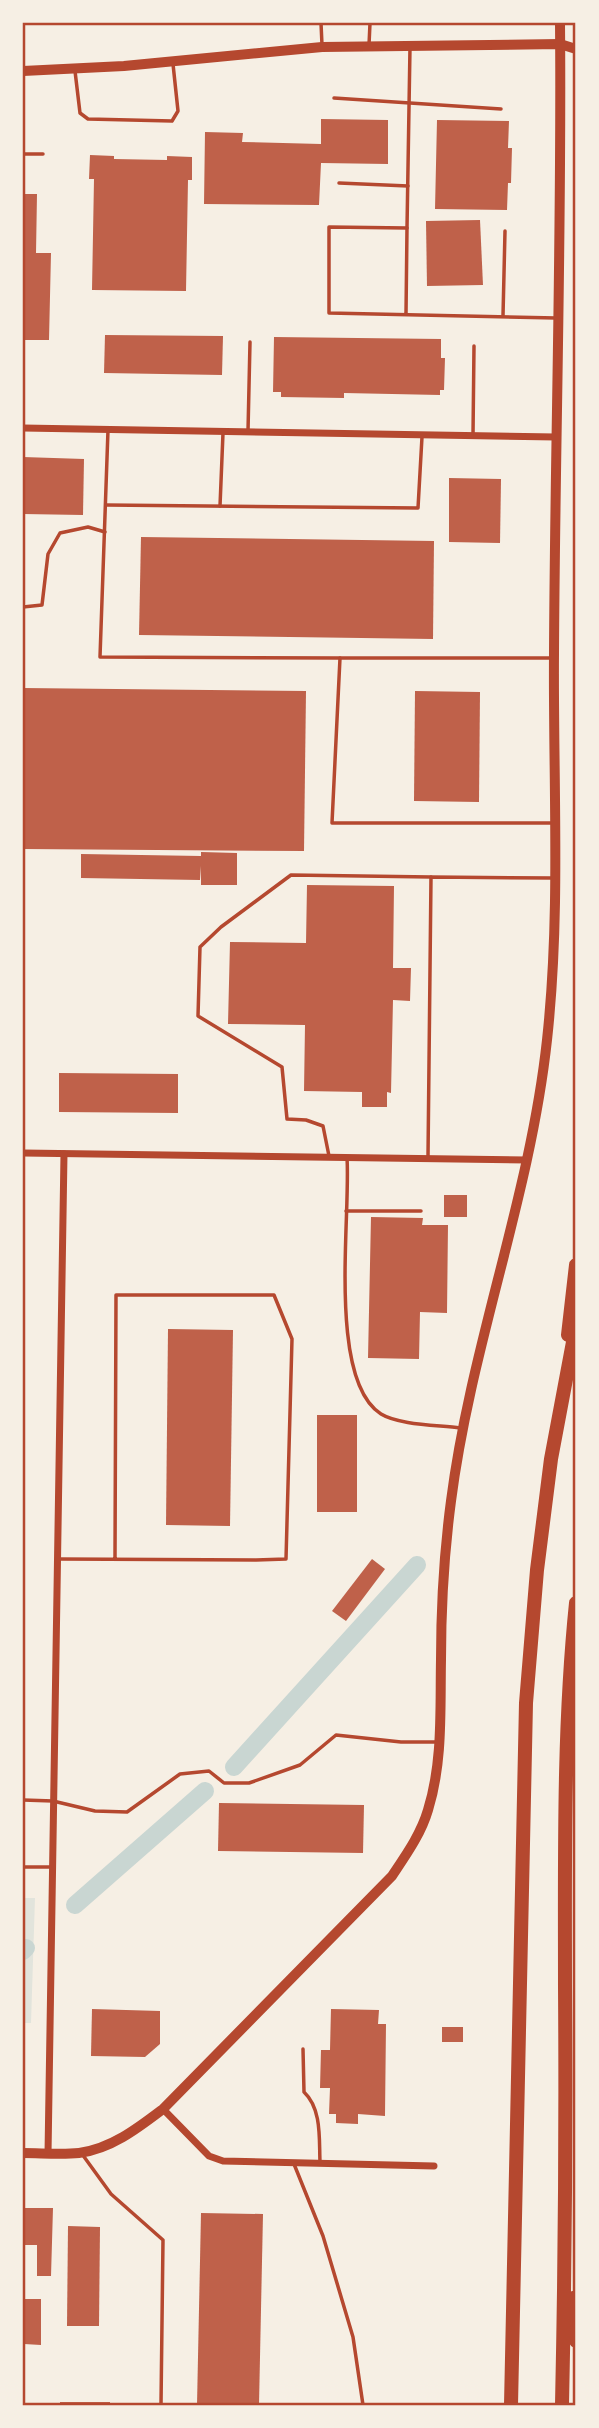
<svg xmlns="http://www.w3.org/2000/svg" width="599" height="2428" font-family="'Work Sans',sans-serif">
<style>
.green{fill:#e2e4dc}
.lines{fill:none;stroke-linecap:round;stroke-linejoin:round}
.canal{stroke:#c9d6d2;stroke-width:18}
.building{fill:#bf614a}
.service{stroke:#b5482f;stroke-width:3.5}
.minor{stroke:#b5482f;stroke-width:7}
.tertiary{stroke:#b5482f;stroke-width:10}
.secondary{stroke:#b5482f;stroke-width:10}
.motorway{stroke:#b5482f;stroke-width:14}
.neatline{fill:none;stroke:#b5482f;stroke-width:2.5}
</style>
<rect width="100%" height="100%" fill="#f6efe4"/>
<!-- green -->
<path class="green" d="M23 1898H35L31 2023H23Z"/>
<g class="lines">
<!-- canal -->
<g class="canal">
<path d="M234 1767 417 1565"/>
<path d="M75 1905 205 1791"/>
<path d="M23 1951 26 1948"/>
</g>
</g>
<!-- building -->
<g class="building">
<path d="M321 119 388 120V164L321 163 319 205 204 204 205 132 243 133 242 142 321 144Z"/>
<path d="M437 120 509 121 508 148H512L511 183H508L507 210 435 209Z"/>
<path d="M90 155 114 156V159L167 160V156L192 157V180H188L186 291 92 290 94 179H89Z"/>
<path d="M23 194H37L36 253H51L49 340H23Z"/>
<path d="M480 220 483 285 427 286 426 221Z"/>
<path d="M105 335 223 336 222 375 104 373Z"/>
<path d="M274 337 441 339V358H445L444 390H440V395L344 393V398L281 397V392H273Z"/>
<path d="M23 457 84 459 83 515 23 514Z"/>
<path d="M449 478 501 479 500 543 449 542Z"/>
<path d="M141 537 434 541 433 639 139 635Z"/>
<path d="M23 688 306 691 304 851 23 849Z"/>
<path d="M415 691 480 692 479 802 414 801Z"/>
<path d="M201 852 237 853V885H201V866L200 880 81 878V854L201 856Z"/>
<path d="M307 885 394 886 393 968H411L410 1001 393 1000 391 1093 387 1092V1107H362V1092L304 1091 305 1025 228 1024 230 942 306 943Z"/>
<path d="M59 1073 178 1074V1113L59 1112Z"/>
<rect x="444" y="1195" width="23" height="22"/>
<path d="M371 1217 423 1218 422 1225H448L447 1313 420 1312 419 1359 368 1358Z"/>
<path d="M168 1329 233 1330 230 1526 166 1525Z"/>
<rect x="317" y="1415" width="40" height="97"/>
<path d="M372 1559 385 1569 346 1621 332 1611Z"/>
<path d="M219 1803 364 1805 363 1853 218 1851Z"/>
<path d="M92 2009 160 2011V2044L145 2057 91 2056Z"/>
<path d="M331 2009 379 2010 378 2024H386L385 2116 358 2114V2124L336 2123V2114H329L330 2088H320L321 2050H330Z"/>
<rect x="442" y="2027" width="21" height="15"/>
<path d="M23 2208H53L51 2276H37V2245H23Z"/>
<path d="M201 2213 263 2214 259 2405H197Z"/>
<path d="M68 2226 100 2227 99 2326H67Z"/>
<path d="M24 2299H41V2345L24 2344Z"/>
<rect x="60" y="2402" width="50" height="3"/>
</g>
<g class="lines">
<!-- service -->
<g class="service">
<path d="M321 23 322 45"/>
<path d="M369 45 370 23"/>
<path d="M75 71 80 113 88 119 172 121 178 111 173 64"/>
<path d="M334 98 501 109"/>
<path d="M23 154H43"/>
<path d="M339 183 408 186"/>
<path d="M407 228 410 47"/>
<path d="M406 314 407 228 329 227V313L556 318"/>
<path d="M503 316 505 231"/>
<path d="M108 430 100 657 340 658"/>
<path d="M248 431 250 342"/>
<path d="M473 435 474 346"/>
<path d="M106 505 418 508 422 437"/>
<path d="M220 506 223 433"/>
<path d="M23 607 42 605 48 554 60 533 88 527 105 532"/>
<path d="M552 658H340L332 823H553"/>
<path d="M329 1156 323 1126 306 1120 287 1119 282 1067 198 1016 200 947 221 927 291 875 431 877"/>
<path d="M428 1157 431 877 553 878"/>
<path d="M347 1158C351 1215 327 1380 381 1414 399 1425 438 1425 460 1428"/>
<path d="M346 1211H421"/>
<path d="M59 1559 256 1560 286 1559 292 1339 274 1295H116L115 1559"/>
<path d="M23 1800 53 1801 95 1811 127 1812 180 1774 209 1771 224 1783H249L300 1765 336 1735 401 1742H436"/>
<path d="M23 1867H52"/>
<path d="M303 2049 304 2092C322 2109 319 2139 320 2162"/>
<path d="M82 2154 111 2194 163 2240 161 2405"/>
<path d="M294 2164 323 2236 353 2337 363 2405"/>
</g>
<!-- minor -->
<g class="minor">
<path d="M23 428 556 437"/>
<path d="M23 1153 527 1160"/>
<path d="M163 2109 209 2156 223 2161 434 2166"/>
<path d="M48 2154 64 1154"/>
</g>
<!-- tertiary -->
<path class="tertiary" d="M23 2153C41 2153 61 2155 79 2153 111 2149 138 2128 163 2109L392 1876C406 1855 421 1834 428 1810 443 1762 440 1710 441 1660 441 1607 444 1554 451 1501 471 1345 530 1197 547 1040 561 912 553 782 554 654 555 444 562 233 560 23"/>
<!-- secondary -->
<path class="secondary" d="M23 71 124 66 322 47 560 44 576 49"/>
<!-- motorway -->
<g class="motorway">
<path d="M568 1335 576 1265"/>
<path d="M573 2298 576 2341"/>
<path d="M511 2405 526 1703 537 1570 551 1459 576 1326"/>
<path d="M562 2405C565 2265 566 2126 565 1986 565 1858 563 1730 576 1603"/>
</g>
</g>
<!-- border -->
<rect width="599" height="2428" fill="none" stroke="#f6efe4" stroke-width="49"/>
<rect x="24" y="24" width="550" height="2380" class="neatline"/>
</svg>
